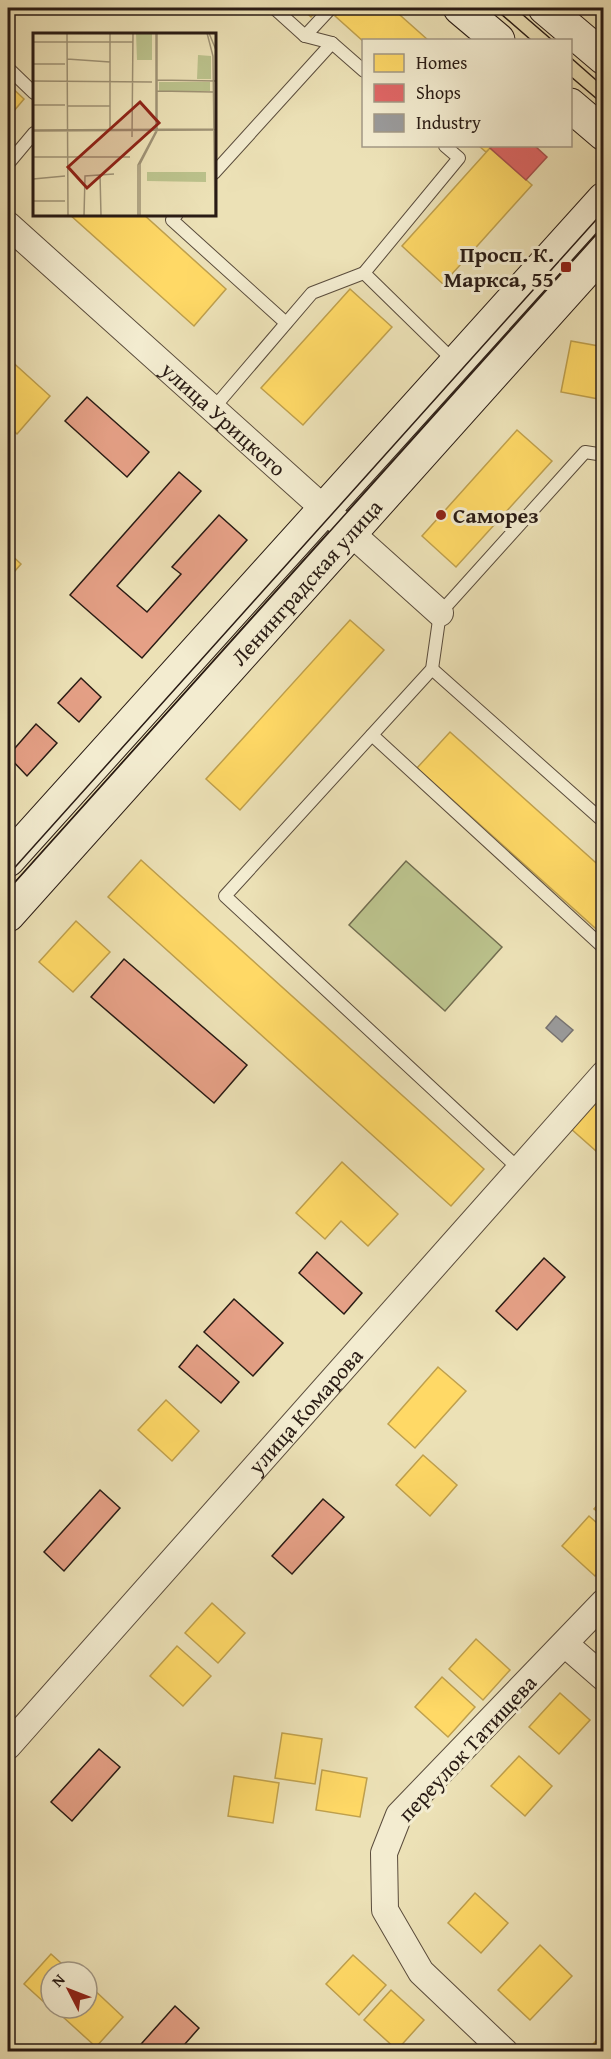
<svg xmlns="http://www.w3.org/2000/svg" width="611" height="2059" font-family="'Gentium Book Plus',serif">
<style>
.green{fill:#bbc28c;stroke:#726e50;stroke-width:1.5}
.homes{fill:#ffd966;stroke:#bfa04d;stroke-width:1.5}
.shops{fill:#e06666;stroke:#a9504d;stroke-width:1.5}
.industry{fill:#999;stroke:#777371;stroke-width:1.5}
.building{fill:#e5a086;stroke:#291b14;stroke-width:1.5}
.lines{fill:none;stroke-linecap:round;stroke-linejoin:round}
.service-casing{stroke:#5a4c3c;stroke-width:14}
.minor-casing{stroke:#5a4c3c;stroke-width:28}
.secondary-casing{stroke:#291b14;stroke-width:35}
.service{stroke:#f3ecd0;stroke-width:12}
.minor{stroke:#f3ecd0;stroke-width:26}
.secondary{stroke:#f3ecd0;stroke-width:33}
.tram{stroke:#291b14;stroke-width:1.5}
.poi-dot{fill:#8f2418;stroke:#f3ecd0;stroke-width:2}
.labels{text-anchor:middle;stroke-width:6;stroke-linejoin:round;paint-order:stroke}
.poi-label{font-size:22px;font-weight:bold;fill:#291b14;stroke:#f3ecd0;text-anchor:end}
.street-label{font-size:22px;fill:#291b14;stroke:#f3ecd0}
.inset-road{fill:none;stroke:#9e9275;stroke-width:1.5}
.view{fill:#8f2418;fill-opacity:0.15;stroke:#8f2418;stroke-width:3}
.inset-edge{fill:none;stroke:#291b14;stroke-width:3}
</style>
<rect width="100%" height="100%" fill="#ece1b6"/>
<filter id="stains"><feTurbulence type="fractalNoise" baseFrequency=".00333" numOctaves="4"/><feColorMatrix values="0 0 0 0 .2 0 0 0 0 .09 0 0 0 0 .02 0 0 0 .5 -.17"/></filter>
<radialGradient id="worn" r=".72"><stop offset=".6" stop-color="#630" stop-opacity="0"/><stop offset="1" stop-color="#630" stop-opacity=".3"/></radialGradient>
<!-- green -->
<path class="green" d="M406 861 502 947 445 1011 349 925Z"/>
<!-- homes -->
<g class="homes">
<path d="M301 8H319L311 17Z"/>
<path d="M343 8H392L428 40 364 42 335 16Z"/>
<path d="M8 84 24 99 8 118Z"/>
<path d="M479 146H493L486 152Z"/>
<path d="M490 148 532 185 443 284 402 246Z"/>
<path d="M69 214H143L226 289 194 326Z"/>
<path d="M350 289 392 327 303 425 261 388Z"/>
<path d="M571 341 604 347V400L561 392Z"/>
<path d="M8 358 50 396 17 434 8 426Z"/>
<path d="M517 430 552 461 456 567 422 536Z"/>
<path d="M8 552 21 564 8 579Z"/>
<path d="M350 620 384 650 240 810 206 779Z"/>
<path d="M450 732 604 870V936L417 768Z"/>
<path d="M141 860 484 1169 451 1206 108 897Z"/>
<path d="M76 921 110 952 73 992 39 962Z"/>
<path d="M604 1090V1158L570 1128Z"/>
<path d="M342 1162 398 1214 368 1246 341 1221 325 1239 296 1213Z"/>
<path d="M438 1367 466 1391 415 1448 388 1424Z"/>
<path d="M166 1400 199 1431 172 1461 138 1430Z"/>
<path d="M423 1455 457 1485 430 1516 396 1485Z"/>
<path d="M604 1498V1517L594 1509Z"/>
<path d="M589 1516 604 1529V1567L595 1576 562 1546Z"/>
<path d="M212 1603 245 1633 218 1663 185 1633Z"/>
<path d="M476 1639 510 1670 483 1700 449 1669Z"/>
<path d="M177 1646 211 1676 183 1706 150 1676Z"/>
<path d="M442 1677 475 1707 448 1737 415 1707Z"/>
<path d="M560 1693 590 1720 559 1754 529 1727Z"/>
<path d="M282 1733 322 1739 315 1784 275 1778Z"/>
<path d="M519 1756 552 1786 525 1816 491 1786Z"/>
<path d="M322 1770 367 1778 360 1817 316 1810Z"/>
<path d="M234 1776 279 1783 273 1823 228 1816Z"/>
<path d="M475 1893 508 1923 481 1953 448 1923Z"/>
<path d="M540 1945 572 1976 530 2020 498 1990Z"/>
<path d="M51 1954 71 1972H51V2008H63L58 2015 24 1984Z"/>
<path d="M353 1955 386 1985 359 2015 326 1984Z"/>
<path d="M90 1986 123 2017 96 2047 63 2017 70 2008H87V1990Z"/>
<path d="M391 1990 424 2020 397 2050 364 2020Z"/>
<path d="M604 2032V2052H586Z"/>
</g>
<!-- shops -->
<path class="shops" d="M493 146H535L547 157 526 180 490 148Z"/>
<!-- industry -->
<path class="industry" d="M556 1016 573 1030 562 1042 546 1028Z"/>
<!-- building -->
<g class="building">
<path d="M87 397 149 452 127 477 65 421Z"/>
<path d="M179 472 201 491 117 586 147 612 181 574 172 567 219 515 247 540 142 658 70 595Z"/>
<path d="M81 678 101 697 79 722 58 703Z"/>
<path d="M36 724 57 743 27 776 8 756Z"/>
<path d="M124 959 247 1065 214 1103 91 997Z"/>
<path d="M317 1252 362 1293 344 1314 299 1273Z"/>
<path d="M544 1258 565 1277 517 1330 496 1311Z"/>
<path d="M234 1299 283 1343 253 1376 204 1332Z"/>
<path d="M197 1345 239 1382 221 1403 179 1367Z"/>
<path d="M100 1490 120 1508 64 1571 44 1552Z"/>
<path d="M323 1499 344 1517 292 1574 272 1556Z"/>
<path d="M99 1749 120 1767 72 1821 51 1802Z"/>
<path d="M175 2006 199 2028 178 2052H134Z"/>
</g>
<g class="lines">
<defs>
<g id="service">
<path d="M274 8 305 36"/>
<path d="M331 8 305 36 332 43"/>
<path d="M8 68 34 93"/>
<path d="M445 146 459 158 364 273 454 361"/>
<path d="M8 164 34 133"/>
<path d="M214 173 332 43 364 71"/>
<path d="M177 214 172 220 286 323"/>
<path d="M212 410 312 293 364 273"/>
<path d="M432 669 604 822"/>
<path d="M372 735 604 948"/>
<path d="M518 1168 225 896 432 669 440 613 585 452 604 455"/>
</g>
<g id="minor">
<path id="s1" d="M8 225 440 613"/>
<path d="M565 1644 604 1678"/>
<path id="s2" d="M8 1746 604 1074"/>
<path d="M505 2052 421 1972 385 1910 384 1853 399 1815 604 1602"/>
</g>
<g id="secondary">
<path d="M460 8 498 40"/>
<path d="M545 8 604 58"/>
<path d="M570 105 604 134"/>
<path d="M8 860 604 199"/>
<path id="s3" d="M8 915 604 250"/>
</g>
</defs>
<!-- service casing -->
<use href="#service" class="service-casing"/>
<!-- minor casing -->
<use href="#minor" class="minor-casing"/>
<!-- secondary casing -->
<use href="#secondary" class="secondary-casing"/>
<!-- service -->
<use href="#service" class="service"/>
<!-- minor -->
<use href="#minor" class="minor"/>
<!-- secondary -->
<use href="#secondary" class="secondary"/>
<!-- tram -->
<g class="tram">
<path d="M494 8 531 40"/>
<path d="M515 8 552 40"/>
<path d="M570 57 604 87"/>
<path d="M570 76 604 105"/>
<path d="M8 875 604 211"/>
<path d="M8 890 604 226"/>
</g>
</g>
<!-- markers -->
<g class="poi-dot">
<rect x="560" y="261" width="12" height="12" rx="3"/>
<circle cx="441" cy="515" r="6"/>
</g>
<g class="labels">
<!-- poi labels -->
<g class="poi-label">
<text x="554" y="262">Просп. К.<tspan x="554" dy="25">Маркса, 55</tspan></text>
<text x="453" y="523" text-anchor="start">Саморез</text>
</g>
<!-- street labels -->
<g class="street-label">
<text dy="8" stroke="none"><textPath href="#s1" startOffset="290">улица Урицкого</textPath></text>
<text dy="8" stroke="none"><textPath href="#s3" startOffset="447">Ленинградская улица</textPath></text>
<text dy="8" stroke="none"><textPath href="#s2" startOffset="448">улица Комарова</textPath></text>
<text transform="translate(467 1748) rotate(-47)" y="8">переулок Татищева</text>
</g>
</g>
<!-- overview -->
<g transform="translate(33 33)">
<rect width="183" height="183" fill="#ece1b6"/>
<path d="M103 0H119V27H104ZM165 22 178 23V46H164ZM126 49H177V58H126ZM173 139V149L114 148V139Z" fill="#bbc28c"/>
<path class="inset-road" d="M34 0 35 183M77 0V96M174 0 180 23 182 183M176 0 183 17M0 9H100M34 26 77 29M0 31H32M124 47 183 48M0 48 119 49M124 58 180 59M0 72H32M35 73H77M0 97 181 96M0 98 183 97M99 104 100 0M0 124H97M67 141 68 183M0 146 32 143M0 168H32M51 183 52 143 81 141M105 183V132L123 98V0M107 183V131L124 98V0"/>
<path class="view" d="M107 69 126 90 54 155 35 134Z"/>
<rect width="183" height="183" class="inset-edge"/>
</g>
<!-- margin -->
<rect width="611" height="2059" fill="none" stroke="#ece1b6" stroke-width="30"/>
<rect x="9" y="9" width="593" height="2041" fill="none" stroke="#291b14" stroke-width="3"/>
<rect x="15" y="15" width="581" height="2029" fill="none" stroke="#291b14" stroke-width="1.5"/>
<!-- legend -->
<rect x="362" y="39" width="210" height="108" fill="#f3ecd0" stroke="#a29885" stroke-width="1.5"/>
<rect x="374" y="54" width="30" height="18" fill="#ffd966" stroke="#a29885" stroke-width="1.5"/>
<text x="416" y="69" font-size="18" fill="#291b14">Homes</text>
<rect x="374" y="84" width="30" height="18" fill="#e06666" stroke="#a29885" stroke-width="1.5"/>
<text x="416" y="99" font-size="18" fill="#291b14">Shops</text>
<rect x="374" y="114" width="30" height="18" fill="#999999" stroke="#a29885" stroke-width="1.5"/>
<text x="416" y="129" font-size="18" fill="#291b14">Industry</text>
<!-- north arrow -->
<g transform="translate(69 1990) rotate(312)"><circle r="28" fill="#f3ecd0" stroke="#a29885" stroke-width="1.5"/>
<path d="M0-4.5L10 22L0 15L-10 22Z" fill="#8f2418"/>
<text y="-9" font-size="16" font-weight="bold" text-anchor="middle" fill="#291b14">N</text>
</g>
<rect width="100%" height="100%" filter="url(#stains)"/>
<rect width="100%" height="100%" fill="url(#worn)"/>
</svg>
